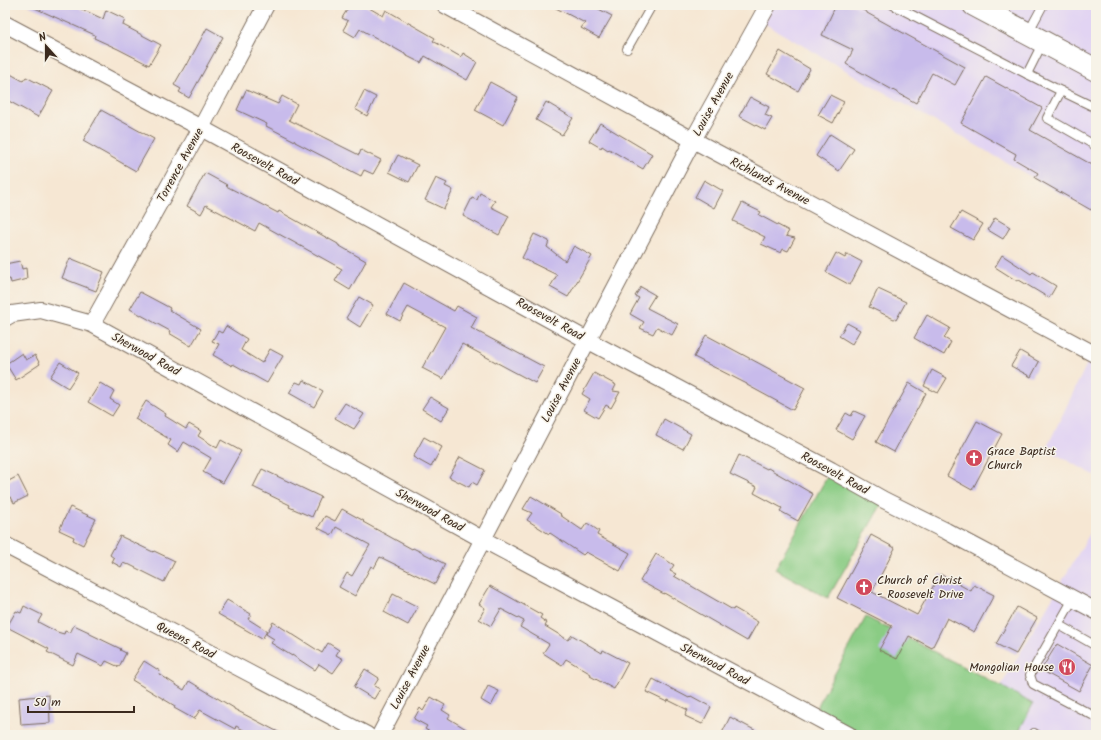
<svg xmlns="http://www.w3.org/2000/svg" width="1101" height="740" font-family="Kalam,sans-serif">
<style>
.built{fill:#e2d4f3}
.green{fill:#8acc84;stroke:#627b51}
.building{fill:#c8bbeb}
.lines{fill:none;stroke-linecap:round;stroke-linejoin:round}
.lane-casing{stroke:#7c6c5d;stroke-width:10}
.street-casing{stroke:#7c6c5d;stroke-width:18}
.secondary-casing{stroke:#7c6c5d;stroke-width:24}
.lane{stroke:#fff;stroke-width:8}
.street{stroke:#fff;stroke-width:16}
.secondary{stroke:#fff;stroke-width:22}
.labels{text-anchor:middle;stroke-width:3;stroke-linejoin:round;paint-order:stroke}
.street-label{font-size:12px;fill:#3b2a1e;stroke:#f7f3e8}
.poi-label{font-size:12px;fill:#3b2a1e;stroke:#f7f3e8;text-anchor:start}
</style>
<rect width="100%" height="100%" fill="#f7f3e8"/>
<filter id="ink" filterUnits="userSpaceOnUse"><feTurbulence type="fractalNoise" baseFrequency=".025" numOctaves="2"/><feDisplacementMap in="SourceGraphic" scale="8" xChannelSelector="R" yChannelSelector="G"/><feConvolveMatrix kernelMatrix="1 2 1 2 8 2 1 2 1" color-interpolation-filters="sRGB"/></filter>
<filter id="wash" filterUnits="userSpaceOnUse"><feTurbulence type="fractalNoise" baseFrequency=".012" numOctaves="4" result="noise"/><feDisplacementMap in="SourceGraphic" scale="16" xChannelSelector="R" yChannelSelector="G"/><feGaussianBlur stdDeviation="0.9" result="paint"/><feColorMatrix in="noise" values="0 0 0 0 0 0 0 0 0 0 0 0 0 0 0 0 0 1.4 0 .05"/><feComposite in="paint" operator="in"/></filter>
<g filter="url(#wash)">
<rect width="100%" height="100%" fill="#f6e7d3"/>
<!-- built -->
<g class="built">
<path d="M768 5H1096V214L760 21Z"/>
<path d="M1096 345V476L1046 449Z"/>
<path d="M1096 523V735H1017L1033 704 1001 686Z"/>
</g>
<!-- green -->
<g class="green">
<path d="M831 470 884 500 828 598 775 569Z"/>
<path d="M866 617 1001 686 1033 704 1017 735H849L813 716 823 695Z"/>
</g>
<g id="blocks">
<!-- building -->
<g class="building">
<path d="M28 5H73L103 19 106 10 125 19 123 25 161 45 149 65 118 49 94 38 95 35Z"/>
<path d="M350 5H364L383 16 386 10 435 38 433 41 461 57 463 53 477 62 467 80 425 56 421 63 405 55V54L360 29 355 37 343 30 348 21 342 18Z"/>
<path d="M550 5H591L612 16 599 38 581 28 585 23Z"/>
<path d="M836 5H852L867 12V13L965 67 955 85 932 73 916 103 846 64 853 50 822 35Z"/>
<path d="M207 28 223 37 189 98 179 92 181 89 174 85 186 64 187 65Z"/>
<path d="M780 51 810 69 798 91 767 74Z"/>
<path d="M5 71 23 81 26 77 53 91 38 117 5 99Z"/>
<path d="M986 77 1042 108 1030 130 1096 167V201L1091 210 1035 178 1038 173 1014 159 1016 154 961 123Z"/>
<path d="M490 82 518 97 503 125 475 110Z"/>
<path d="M246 90 278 104 282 96 297 104 289 120 359 155 361 150 381 160 373 174 364 170 361 176 295 142V141L266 126 267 124 237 110Z"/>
<path d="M364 91 376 97 367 116 355 109Z"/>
<path d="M830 95 844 102 833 123 818 115Z"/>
<path d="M750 97 769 107 765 115 772 118 765 130 739 116Z"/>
<path d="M546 102 573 118 562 135 536 120Z"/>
<path d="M101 110 154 139 136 171 83 141Z"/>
<path d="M600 123 652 154 643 169 609 149 608 150 602 146 601 148 589 141Z"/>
<path d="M830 134 854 149 839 171 816 156Z"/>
<path d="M398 155 418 165 409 182 389 172Z"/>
<path d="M205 173 227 185 226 186 278 213 279 211 338 244V245L366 261 350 290 335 281 342 269 259 223 255 231 206 205 201 214 187 206Z"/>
<path d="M436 178 447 183 445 186 453 190 444 209 425 200Z"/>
<path d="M704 180 723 191 714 208 695 197Z"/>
<path d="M480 193 495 201 491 207 509 216 499 235 463 216 472 198 477 200Z"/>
<path d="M742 203 761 212 759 215 789 231 786 236 795 238 788 251 783 249 781 253 761 244 765 237 733 221Z"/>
<path d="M961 212 983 224 973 240 951 228Z"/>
<path d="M995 218 1010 227 1003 239 988 230Z"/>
<path d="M534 234 549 241 547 247 565 261 574 246 592 256 568 297 550 287 557 275 522 258Z"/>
<path d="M836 253 845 258 847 254 862 262 850 285 826 272Z"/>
<path d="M1002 255 1031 274 1033 272 1056 286 1049 298 1019 280 1017 281 995 267Z"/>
<path d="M70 258 104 272 96 291 62 278Z"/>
<path d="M20 261 22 269 26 268 27 279 11 283 10 279 5 280V264Z"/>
<path d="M404 283 454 311 457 306 477 317 471 328 544 367 535 383 462 344 443 379 422 368 445 327 408 307 400 321 387 314Z"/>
<path d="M641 287 655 295 647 308 678 324 672 335 657 327 653 334 640 328 644 322 630 314 639 298 635 296Z"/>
<path d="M878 289 906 302 896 320 869 307Z"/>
<path d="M140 292 170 308 169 310 201 329 191 346 169 333 170 331 130 309Z"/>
<path d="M359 297 373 305 360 327 346 318Z"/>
<path d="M927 315 950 328 944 338 951 342 944 355 914 338Z"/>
<path d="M847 323 860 330 852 344 839 336Z"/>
<path d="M226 326 247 339 241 350 262 363 270 349 283 356 267 383 233 364 232 366 213 355 219 344 212 341 218 331 222 333Z"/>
<path d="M706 335 805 388 793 410 747 385V384L694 357Z"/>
<path d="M1020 351 1039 362 1031 377 1011 366Z"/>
<path d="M22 353 26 360 35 355 40 364 16 380 6 364Z"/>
<path d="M60 362 78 373 68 388 50 377Z"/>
<path d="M932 370 947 378 938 393 924 386Z"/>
<path d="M594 373 616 385 613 391 620 392 611 408 606 405 598 418 584 410 590 399 582 394Z"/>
<path d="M303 380 323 391 314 407 289 393 296 382 301 384Z"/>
<path d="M100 383 114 391 110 399 119 405 112 416 88 402Z"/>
<path d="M909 383 926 393 894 452 876 442Z"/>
<path d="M430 397 449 408 441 421 422 409Z"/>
<path d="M146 401 166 414 165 416 186 429 189 424 201 431 198 436 217 448 221 440 241 451 223 483 203 472 211 458 184 442 178 452 168 445 171 440 135 419Z"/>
<path d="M345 403 364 414 354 429 335 418Z"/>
<path d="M854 411 865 416 852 439 836 430 846 413 851 416Z"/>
<path d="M664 419 691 434 683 449 656 435Z"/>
<path d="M977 421 1002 434 972 490 947 476Z"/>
<path d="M424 437 442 447 431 467 413 457Z"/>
<path d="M739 455 767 469 768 468 813 494 798 521 780 511 782 508 754 493 757 487 730 474Z"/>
<path d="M460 457 485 470 477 485 472 482 469 487 449 477Z"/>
<path d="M262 469 321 497 312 517 289 507 290 505 253 487Z"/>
<path d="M18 476 28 496 14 503 11 497 5 500V483Z"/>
<path d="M531 496 561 514 560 515 582 530 587 523 599 531 597 535 630 553 620 571 586 552 583 555 550 533 549 534 527 520 532 513 523 509Z"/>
<path d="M70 507 96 519 83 545 73 540 74 537 59 530Z"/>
<path d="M342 509 364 521 363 522 412 549 413 548 445 564 435 584 380 557 374 568 371 566 355 596 339 587 347 573 352 576 370 545 336 527 332 535 318 528 325 516 335 521Z"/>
<path d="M871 535 895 548 872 592 917 615 940 574 971 591 974 585 994 595 974 632 947 618 932 648 909 636 897 659 879 650 892 626 837 598Z"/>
<path d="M120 536 153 552 154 551 175 561 164 582 128 564V565L123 563 121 567 112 562 114 558 110 555Z"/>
<path d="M656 554 674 565 670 571 676 574 674 576 733 610 734 608 758 622 747 641 664 593V594L640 581Z"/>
<path d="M490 586 542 615 540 618 547 623 545 626 568 640 572 635 602 653 603 650 628 663 614 689 590 676 591 674 566 659 562 665 543 653 549 644 520 627 524 621 501 609 491 626 479 619 485 608 479 604Z"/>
<path d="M393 594 418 607 408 625 384 612Z"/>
<path d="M227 600 251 614 248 619 267 631 262 639 218 614Z"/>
<path d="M24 606 42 615 38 622 57 632 64 634 65 631 70 633 74 625 89 632 88 633 121 649 120 650 126 653 119 667 106 661 103 666 78 654 73 665 47 652 49 649 7 627 16 611 21 613Z"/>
<path d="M1017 607 1037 618 1016 654 996 644Z"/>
<path d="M273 622 322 653 328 643 339 650 336 655 343 659 333 673 319 664 315 670 292 655V656L271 643 274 639 266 634Z"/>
<path d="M1057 644 1093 665 1079 691 1041 670Z"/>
<path d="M144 661 160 671 159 674 184 690 189 681 234 708V709L284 735H253L236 726 235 729 200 710 194 719 174 708 175 706 132 680Z"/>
<path d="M365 669 379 678 374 686 380 689 374 699 354 687Z"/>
<path d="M653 679 689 698 691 696 711 707 702 724 685 716 688 710 668 700 667 702 646 692Z"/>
<path d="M488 686 499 691 491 706 481 700Z"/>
<path d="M49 695 50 723 21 725 19 698Z"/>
<path d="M431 697 445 705 442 710 450 715 448 718 476 735H435L425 729 427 726 414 719 420 708 423 711Z"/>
<path d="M730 717 764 735H721Z"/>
</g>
</g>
</g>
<g filter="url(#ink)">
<use href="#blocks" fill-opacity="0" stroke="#7c6c5d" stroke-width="1"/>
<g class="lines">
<defs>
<g id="lane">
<path d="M893 5 1027 74"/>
<path d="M1028 33 1043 5"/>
<path d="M1043 42 1027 74 1061 91"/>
<path d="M627 49 652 5"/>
<path d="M1096 108 1061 91 1047 118 1096 146"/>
<path d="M1073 599 1030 675 1033 684 1096 717"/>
<path d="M1059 625 1096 646"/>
<path d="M1034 733 1037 735"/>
</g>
<g id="street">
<path d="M445 5 693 140 1096 355"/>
<path d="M5 24 201 128 587 340 831 470 884 500 946 531 1096 611"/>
<path d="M5 318 12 314 41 310 92 324 482 539 849 735"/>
<path d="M92 324 201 128 266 5"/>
<path d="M5 545 367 735"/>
<path d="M380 735 693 140 768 5"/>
</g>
<path id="secondary" d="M974 5 1096 70"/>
</defs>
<!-- lane casing -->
<use href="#lane" class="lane-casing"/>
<!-- street casing -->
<use href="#street" class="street-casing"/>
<!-- secondary casing -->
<use href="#secondary" class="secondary-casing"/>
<!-- lane -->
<use href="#lane" class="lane"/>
<!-- street -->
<use href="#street" class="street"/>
<!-- secondary -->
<use href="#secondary" class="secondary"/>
</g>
</g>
<!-- icons -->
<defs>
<symbol id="church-disc" viewBox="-11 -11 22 22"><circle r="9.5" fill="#d1495b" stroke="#f7f3e8"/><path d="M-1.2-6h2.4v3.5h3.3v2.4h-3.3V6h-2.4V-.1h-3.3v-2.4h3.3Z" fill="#fff"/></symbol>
<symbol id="restaurant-disc" viewBox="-11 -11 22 22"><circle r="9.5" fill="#d1495b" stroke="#f7f3e8"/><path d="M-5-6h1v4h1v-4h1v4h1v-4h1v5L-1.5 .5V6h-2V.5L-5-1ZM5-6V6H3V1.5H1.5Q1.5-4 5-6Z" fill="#fff"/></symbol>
</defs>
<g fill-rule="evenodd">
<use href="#church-disc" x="964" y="448" width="20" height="20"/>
<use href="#church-disc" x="854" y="577" width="20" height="20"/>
<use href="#restaurant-disc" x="1057" y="657" width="20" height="20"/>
</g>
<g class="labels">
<!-- street labels -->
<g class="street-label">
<text transform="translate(713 104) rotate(-61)" y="4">Louise Avenue</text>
<text transform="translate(265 164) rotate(29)" y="4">Roosevelt Road</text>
<text transform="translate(180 165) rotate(-61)" y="4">Torrence Avenue</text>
<text transform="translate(770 181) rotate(28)" y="4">Richlands Avenue</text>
<text transform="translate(550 319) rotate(29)" y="4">Roosevelt Road</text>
<text transform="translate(146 354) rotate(29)" y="4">Sherwood Road</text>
<text transform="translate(561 390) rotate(-62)" y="4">Louise Avenue</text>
<text transform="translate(835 473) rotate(29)" y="4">Roosevelt Road</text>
<text transform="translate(430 510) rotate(29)" y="4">Sherwood Road</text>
<text transform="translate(186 640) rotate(28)" y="4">Queens Road</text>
<text transform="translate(715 664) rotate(28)" y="4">Sherwood Road</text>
<text transform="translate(410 677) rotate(-62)" y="4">Louise Avenue</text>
</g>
<!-- poi labels -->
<g class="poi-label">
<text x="987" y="455">Grace Baptist<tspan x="987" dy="14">Church</tspan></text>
<text x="877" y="584">Church of Christ<tspan x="877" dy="14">- Roosevelt Drive</tspan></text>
<text x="1054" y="671" text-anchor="end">Mongolian House</text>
</g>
</g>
<!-- margin -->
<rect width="1101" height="740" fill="none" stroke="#f7f3e8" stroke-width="20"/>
<!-- north arrow -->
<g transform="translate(46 46) rotate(339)" stroke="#f7f3e8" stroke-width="3" paint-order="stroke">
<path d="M0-3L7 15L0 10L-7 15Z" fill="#3b2a1e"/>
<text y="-6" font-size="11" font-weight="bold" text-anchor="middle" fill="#3b2a1e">N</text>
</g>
<!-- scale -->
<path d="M28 706v6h106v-6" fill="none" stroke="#3b2a1e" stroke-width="2"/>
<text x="34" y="706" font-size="12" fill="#3b2a1e" stroke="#f7f3e8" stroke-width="3" paint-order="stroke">50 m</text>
</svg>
